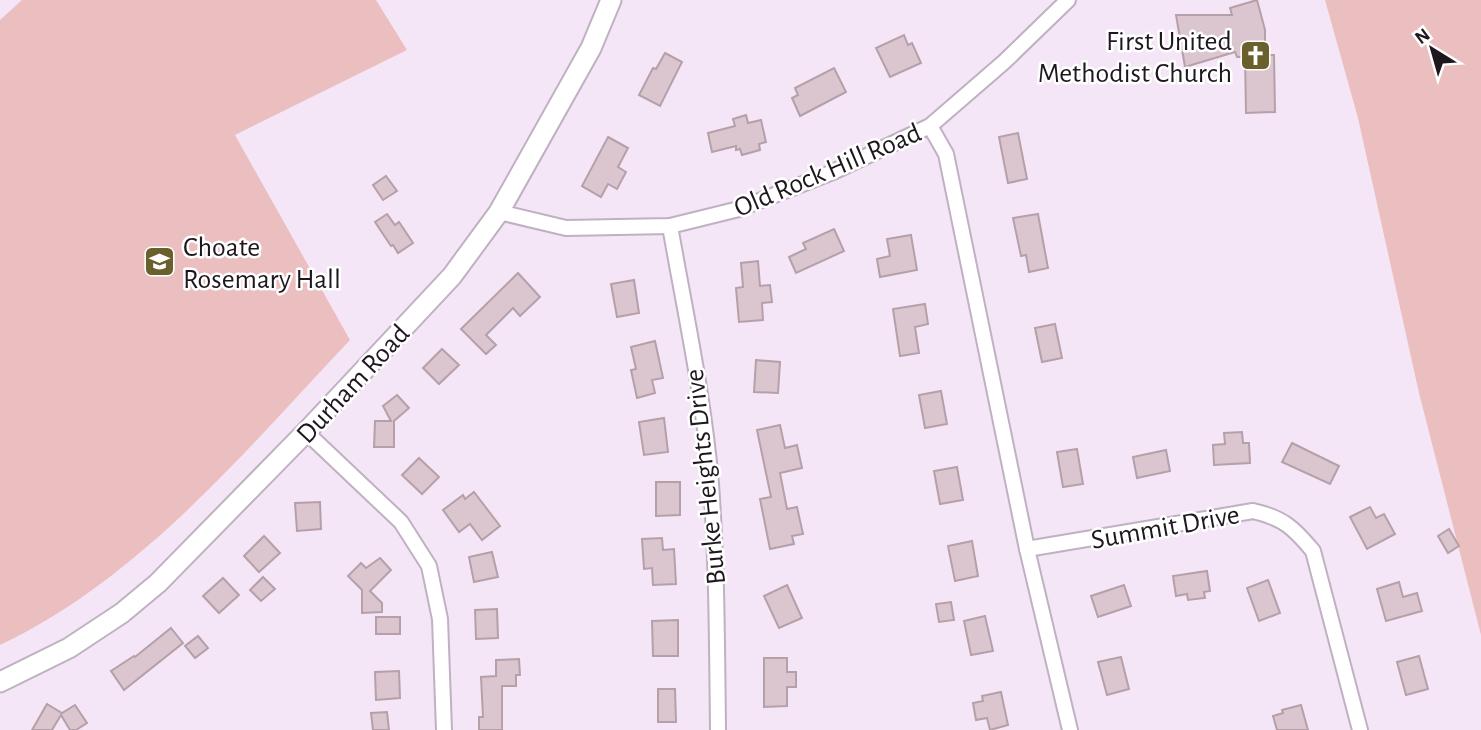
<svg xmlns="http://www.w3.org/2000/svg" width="1481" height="730" font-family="'Alegreya Sans',sans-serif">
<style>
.green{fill:#ebbfbf}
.building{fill:#dbc5ce;stroke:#b5a0a9;stroke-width:2}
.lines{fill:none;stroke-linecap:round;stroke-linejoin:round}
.minor-casing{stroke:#bfb1c1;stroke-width:18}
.secondary-casing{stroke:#bfb1c1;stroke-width:23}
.minor{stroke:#fff;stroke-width:14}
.secondary{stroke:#fff;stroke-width:19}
.labels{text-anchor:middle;stroke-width:5;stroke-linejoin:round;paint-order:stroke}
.poi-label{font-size:28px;fill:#1e181e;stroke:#fff;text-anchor:end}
.street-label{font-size:28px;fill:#1e181e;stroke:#fff}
</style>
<rect width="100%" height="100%" fill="#f5e6f7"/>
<!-- green -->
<g class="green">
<path d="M22 0H376L407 50 235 135 350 340C244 452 141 578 0 645V20Z"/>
<path d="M1325 0H1481V635L1419 393 1358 118Z"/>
</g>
<!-- building -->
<g class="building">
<path d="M1257 0 1265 30V55H1274L1275 112 1246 113 1245 57H1237L1235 52 1185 67 1176 15H1232L1230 8Z"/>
<path d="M904 35 908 45 912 43 921 63 890 77 876 48Z"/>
<path d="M665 53 682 62 660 106 639 95 653 68 656 69Z"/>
<path d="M834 68 846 92 800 116 792 98 798 95 795 88Z"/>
<path d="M746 115 748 123 761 120 766 142 759 144 760 150 742 155 740 149 736 150V146L712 152 708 133 735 126 733 119Z"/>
<path d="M1018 133 1027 179 1008 183 999 137Z"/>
<path d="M608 137 628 148 618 167 626 172 617 189 608 184 601 197 582 186Z"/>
<path d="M386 176 397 191 383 200 373 185Z"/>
<path d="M387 214 395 225 399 222 413 243 398 253 393 245 391 246 375 222Z"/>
<path d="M1038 214 1048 268 1029 272 1026 255 1021 256 1013 218Z"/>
<path d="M834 229 844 251 796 273 789 257 806 249 803 243Z"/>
<path d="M911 235 917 270 880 277 877 259 890 256 887 239Z"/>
<path d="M758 261 760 286 770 285 772 302 762 303 763 320 739 322 736 288 743 287 741 263Z"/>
<path d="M518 273 540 297 520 316 513 308 486 335 496 345 486 354 461 329Z"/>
<path d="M634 280 639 313 617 317 611 284Z"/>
<path d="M925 304 928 324 915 327 919 353 900 356 893 309Z"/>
<path d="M1055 324 1062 358 1042 362 1035 328Z"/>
<path d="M655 341 663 378 652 380 655 393 637 398 631 370 636 369 631 347Z"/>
<path d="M442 349 459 365 439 384 423 368Z"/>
<path d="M756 360 780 362 778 393 754 392Z"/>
<path d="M941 391 947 424 925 428 919 395Z"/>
<path d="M397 395 409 408 394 421V447H374L375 421H391L383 406Z"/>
<path d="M664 418 668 452 644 455 639 422Z"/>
<path d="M780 425 785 448 797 445 802 468 780 473 787 509 797 507 803 534 792 536 794 544 770 549 760 499 771 497 757 430Z"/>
<path d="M1242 432 1243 443H1249L1250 463 1214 465 1213 445 1225 444 1224 433Z"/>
<path d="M1292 443 1339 466 1330 484 1282 462Z"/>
<path d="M1077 449 1083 484 1063 487 1057 452Z"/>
<path d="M1166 450 1170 471 1137 478 1133 457Z"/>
<path d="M419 458 439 477 422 494 402 475Z"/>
<path d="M957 467 963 500 940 504 934 471Z"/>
<path d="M656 482H680V515L656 516Z"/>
<path d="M474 492 500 526 482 540 470 524 459 532 443 510 463 495 465 499Z"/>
<path d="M320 502 321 529 297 531 295 503Z"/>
<path d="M1370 507 1376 518 1384 514 1395 534 1367 549 1350 517Z"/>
<path d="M1449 529 1459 546 1448 553 1438 536Z"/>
<path d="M264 536 280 553 259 572 244 556Z"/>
<path d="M662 538 663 550 674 549 676 584 653 585 652 568 644 569 642 539Z"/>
<path d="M972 541 978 576 955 581 948 546Z"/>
<path d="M492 552 498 577 474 582 469 557Z"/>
<path d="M380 558 391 570 370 591 382 603V612L362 613V590L348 576 361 563 366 568Z"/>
<path d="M1207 571 1210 591 1204 592 1205 598 1188 600 1187 594 1176 596 1173 576Z"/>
<path d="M263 577 275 589 261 601 250 590Z"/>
<path d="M223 578 239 595 219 613 203 596Z"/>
<path d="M1268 580 1280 613 1259 621 1247 588Z"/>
<path d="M1399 582 1403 597 1417 593 1422 611 1386 621 1377 589Z"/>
<path d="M787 585 802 618 779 628 764 596Z"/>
<path d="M1124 585 1131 606 1098 617 1091 596Z"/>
<path d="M951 602 954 620 939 622 936 604Z"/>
<path d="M497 609 498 638 476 639 475 610Z"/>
<path d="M985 616 993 651 971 655 964 621Z"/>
<rect x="376" y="617" width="24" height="17"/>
<path d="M678 620V656H653L652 621Z"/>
<path d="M171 628 183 643 124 690 111 671 134 656 135 657Z"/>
<path d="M198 636 208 648 195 658 185 646Z"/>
<path d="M1419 656 1428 689 1406 695 1397 662Z"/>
<path d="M1121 657 1129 689 1107 695 1098 662Z"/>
<path d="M764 658H787V672H796V687H787V706L764 707Z"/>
<path d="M519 659 520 675H516V686H502V730H479V717H483L481 677 496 676V660Z"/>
<path d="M399 671 400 698 376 700 375 672Z"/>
<path d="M658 689H675L676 722H658Z"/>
<path d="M1001 692 1008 725 990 730 987 718 976 720 973 703 983 701 982 696Z"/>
<path d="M47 704 62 713 75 705 87 723 76 730H70L61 715 52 730H32Z"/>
<path d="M1301 705 1308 730H1277L1273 716 1283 713 1282 710Z"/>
<path d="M387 712 389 730H373L371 713Z"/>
</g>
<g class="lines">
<defs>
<g id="minor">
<path d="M930 126 946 154 1027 549"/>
<path d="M499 212 566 228 670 226 739 209 833 172 930 126 1004 62 1068 0"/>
<path d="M670 226C685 312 704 398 711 484 717 566 717 648 718 730"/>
<path d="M306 432 401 522 429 566 440 619 444 730"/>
<path d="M1070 730 1027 549 1253 511C1283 518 1293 527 1313 551L1360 730"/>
</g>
<path id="secondary" d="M0 682 69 648 122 613 158 583 306 432 452 276 499 212 591 48 611 0"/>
</defs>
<!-- minor casing -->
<use href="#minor" class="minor-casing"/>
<!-- secondary casing -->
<use href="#secondary" class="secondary-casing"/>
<!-- minor -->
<use href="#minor" class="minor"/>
<!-- secondary -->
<use href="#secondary" class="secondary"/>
</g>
<!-- icons -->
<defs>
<symbol id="church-square" viewBox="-11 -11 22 22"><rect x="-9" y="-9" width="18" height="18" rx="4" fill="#6a602c" stroke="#fff"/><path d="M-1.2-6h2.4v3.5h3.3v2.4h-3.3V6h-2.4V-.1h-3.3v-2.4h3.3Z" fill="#fff"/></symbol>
<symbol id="university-square" viewBox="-11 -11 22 22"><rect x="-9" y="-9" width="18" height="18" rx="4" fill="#6a602c" stroke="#fff"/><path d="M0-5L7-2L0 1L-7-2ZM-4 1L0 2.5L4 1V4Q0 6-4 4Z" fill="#fff"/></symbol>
</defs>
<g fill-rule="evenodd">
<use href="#church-square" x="1238" y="38" width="35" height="35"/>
<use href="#university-square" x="142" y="244" width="35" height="35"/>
</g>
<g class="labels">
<!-- poi labels -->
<g class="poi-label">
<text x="1232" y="50">First United<tspan x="1232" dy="32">Methodist Church</tspan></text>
<text x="183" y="256" text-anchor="start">Choate<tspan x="183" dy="32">Rosemary Hall</tspan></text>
</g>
<!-- street labels -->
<g class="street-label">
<text transform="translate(827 169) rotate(-23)" y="10">Old Rock Hill Road</text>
<text transform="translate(352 383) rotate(-47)" y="10">Durham Road</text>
<text transform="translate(704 477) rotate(-96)" y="10">Burke Heights Drive</text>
<text transform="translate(1165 526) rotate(-10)" y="10">Summit Drive</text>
</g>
</g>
<!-- north arrow -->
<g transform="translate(1432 49) rotate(323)" stroke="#ffffff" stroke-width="5" paint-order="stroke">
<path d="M0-5L12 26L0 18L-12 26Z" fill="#1e181e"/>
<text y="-10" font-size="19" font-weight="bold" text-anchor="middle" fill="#1e181e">N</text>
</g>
</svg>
